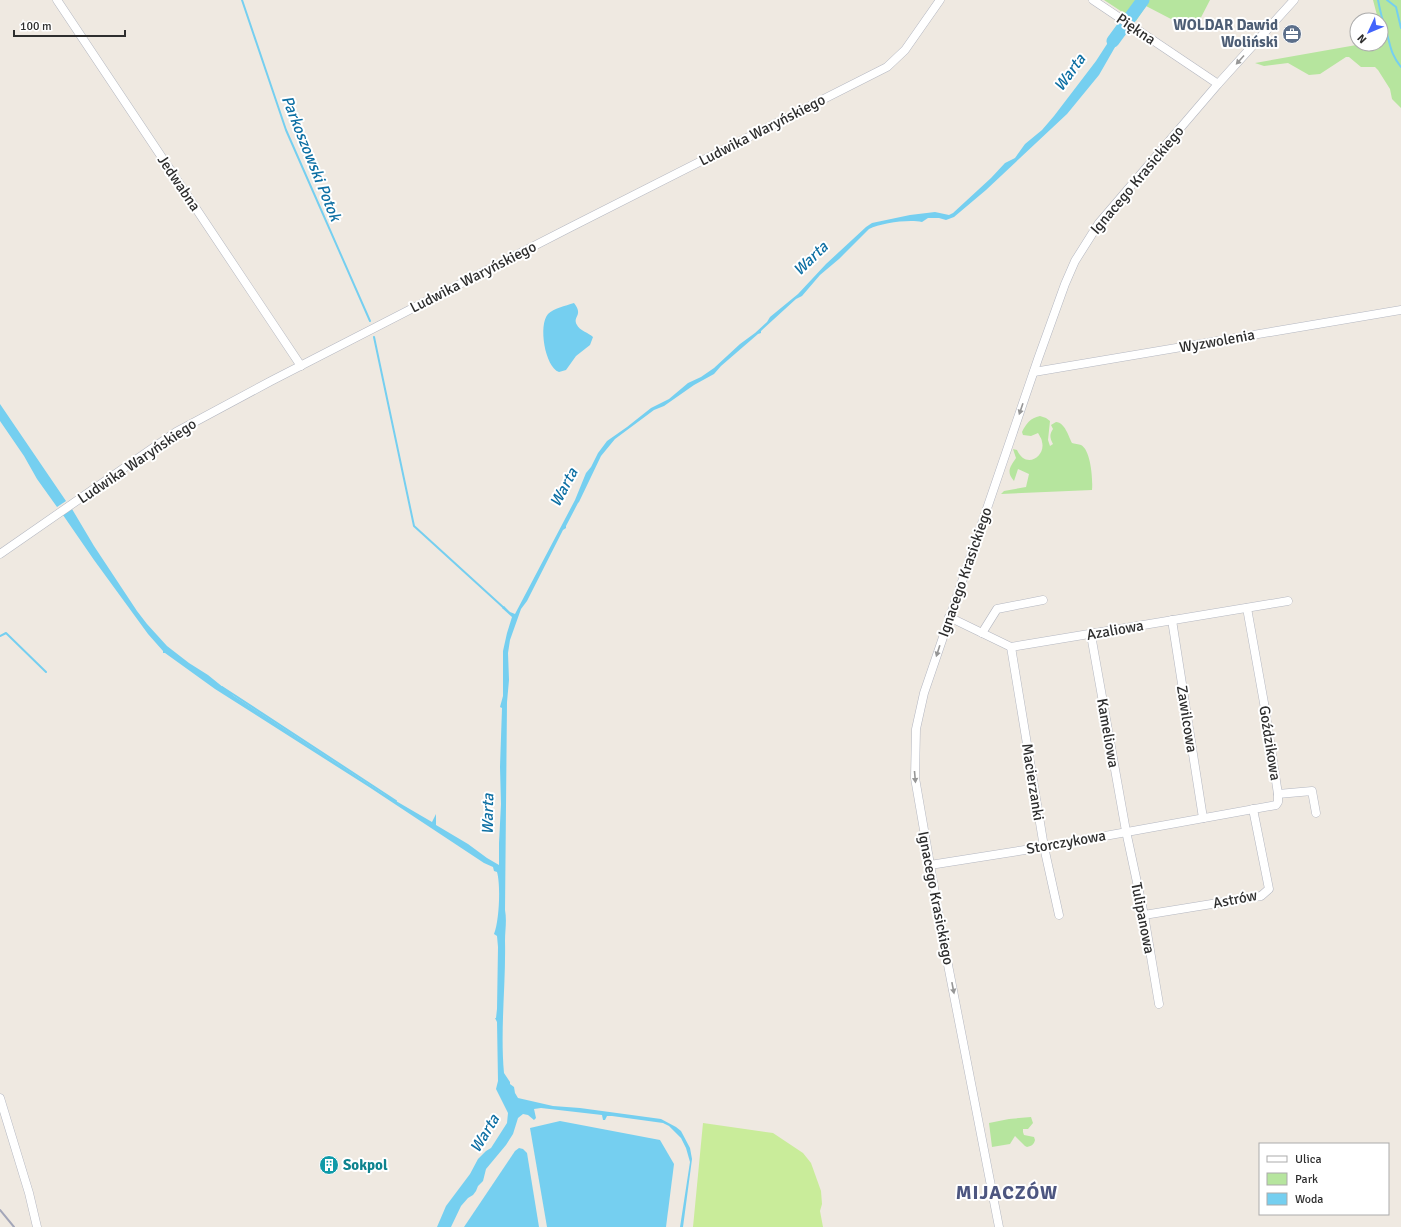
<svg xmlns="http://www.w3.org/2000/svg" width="1401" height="1227" font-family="Signika,sans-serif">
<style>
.green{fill:#b6e59e}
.pitch{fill:#c9ec9a}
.water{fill:#75cff0}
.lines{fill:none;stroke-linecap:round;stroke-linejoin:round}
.stream{stroke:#75cff0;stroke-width:2}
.river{stroke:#75cff0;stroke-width:13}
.minor-casing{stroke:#b4b7c1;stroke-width:9}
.minor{stroke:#fff;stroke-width:8}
.rail{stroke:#a3a6b8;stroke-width:2}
.oneway{fill:#969696}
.labels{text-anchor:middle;stroke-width:4;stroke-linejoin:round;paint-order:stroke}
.service-label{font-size:15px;font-weight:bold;fill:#4e5e75;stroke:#fff;text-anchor:end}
.street-label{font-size:15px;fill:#2e2e2e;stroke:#fff}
.culture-label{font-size:15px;font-weight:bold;fill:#0d838f;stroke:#fff;text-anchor:start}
.water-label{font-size:16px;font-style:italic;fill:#0d6fa3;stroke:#fff}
.district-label{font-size:19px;font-weight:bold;letter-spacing:1px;fill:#4d5680;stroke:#fff}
</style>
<rect width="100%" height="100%" fill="#efe9e1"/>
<!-- green -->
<g class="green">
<path d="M1104 0H1210L1194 31 1146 6 1136 21Z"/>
<path d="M1373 0H1401V108L1392 99 1390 89 1378 70 1375 67H1361L1349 57H1346L1320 74 1309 75 1288 63 1264 66 1255 63 1362 44H1381V36L1383 34 1381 20 1378 19Z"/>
<path d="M1040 416 1046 418 1050 421 1048 440 1050 446 1053 444C1050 438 1049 435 1053 429L1051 425 1056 422C1065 423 1068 435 1072 443 1074 444 1079 444 1081 445 1091 450 1093 480 1092 490L1001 494 1004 491 1026 487 1029 474 1018 469 1014 481C1006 472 1010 467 1016 458L1013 449 1017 450C1026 470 1046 456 1042 442 1042 439 1039 435 1038 433L1031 436 1023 435 1022 432C1026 424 1030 418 1040 416Z"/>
<path d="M1031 1117 1033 1123 1028 1129H1023V1132L1024 1135 1034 1137 1035 1140C1034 1144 1032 1146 1027 1147L1025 1146 1015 1136 1010 1144 992 1147 989 1123 1009 1119Z"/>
</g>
<!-- pitch -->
<path class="pitch" d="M703 1123 773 1133 803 1153 811 1163 821 1191 822 1204 820 1211 823 1227H693Z"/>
<!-- water -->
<g class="water">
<path d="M1141 0H1147L1132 19 1127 15Z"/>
<path d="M1120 24 1126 28 1099 75 1067 114 986 190 954 217 946 220 939 218H928L922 222C909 219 881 223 869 229L839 259 820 275 802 296 796 299 761 331V333L758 334 721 366 714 374 694 385 664 406 654 410 615 439 601 456 579 502 578 503 566 526V528L563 530 527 601 521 609 510 640 508 653 509 680 507 702 505 910C507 921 505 930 505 941 506 984 500 1029 504 1073L510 1082V1084L514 1087 515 1093 518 1098 553 1106 580 1108 661 1119 676 1127 681 1131 690 1148 692 1159 683 1227H680L690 1162 686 1148 681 1138 669 1126 663 1123 612 1116H607L605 1120H603L602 1115 541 1108 534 1109 536 1118 534 1120 528 1115 523 1114 518 1118 513 1134 506 1145 486 1169 483 1181 478 1186 476 1191 473 1195 468 1198 461 1206 451 1227H437L446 1206 470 1174 478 1159 486 1151 491 1148 507 1123 508 1113 496 1089 498 1081 497 1022 495 1018H496L497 1009 498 947 497 936 494 934C499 922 501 886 497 872L494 871 493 867 484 863 369 787 215 689 165 653H163V651L148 634 94 560 63 515 72 509 94 546 137 611 147 624 167 646 189 663 208 675 234 696 384 794 432 822 436 814V825L468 844 487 858 499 865V843L501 804 500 767 502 708 500 707 503 696V651L507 633 512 617 502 608 504 606 510 612 515 614 575 500 586 473 591 467 598 453 607 441 627 427 651 408 669 399 688 383 701 377 714 368 740 344 755 333 767 322 770 317 798 294 826 264 866 227 872 223 910 215 935 212 949 215 953 213 991 178 1005 163 1015 158 1025 144 1042 130 1054 116 1096 61Z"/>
<path d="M574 303C584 316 572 316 577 325 579 330 589 333 593 337L590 345 576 356 566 370 559 372C545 367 538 325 548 314 554 308 565 306 574 303Z"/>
<path d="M0 404 66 501 57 507 37 479 24 456 0 421Z"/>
<path d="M560 1121 660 1140 674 1164 666 1227H547L530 1128Z"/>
<path d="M519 1148 523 1149 527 1153 539 1227H464L515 1151Z"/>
</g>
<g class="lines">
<!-- stream -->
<g class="stream">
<path d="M242 0 286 130 370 321"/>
<path d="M1378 0C1380 10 1382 19 1385 28 1391 44 1389 52 1401 67"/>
<path d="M1387 0 1396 7 1401 28"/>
<path d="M374 337 414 526 504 608"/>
<path d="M0 636 6 633 46 672"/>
<path d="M222 687 396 801"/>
</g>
<!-- river -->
<path class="river" d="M1113 41 1143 0"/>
<defs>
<g id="minor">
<path d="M57 0 301 366"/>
<path d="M1093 0 1218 84"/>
<path d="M1034 372 1401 310"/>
<path d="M0 554 176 432 271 381 569 228 887 67 905 50 940 0"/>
<path d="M949 617 1011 647 1288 601"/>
<path d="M1172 620 1203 818"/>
<path d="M982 633 997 609 1043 600"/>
<path d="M1091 635 1126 831 1144 915 1159 1004"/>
<path d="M1011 647 1044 847 1059 915"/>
<path d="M1278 794 1312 791 1316 813"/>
<path d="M930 865 1044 847 1276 805 1278 802V794L1264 703 1247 608"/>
<path d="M1144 915 1261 896 1269 889 1253 809"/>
<path d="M0 1098 29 1193 37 1227"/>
<path d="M999 1227 942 934 915 778 916 729 924 693 1038 359 1065 284 1075 261 1099 223 1218 84 1294 0"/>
</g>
</defs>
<!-- minor casing -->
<use href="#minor" class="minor-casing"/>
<!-- minor -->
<use href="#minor" class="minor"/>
<!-- rail -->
<path class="rail" d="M0 1210 14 1227"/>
</g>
<!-- one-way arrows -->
<defs><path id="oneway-solid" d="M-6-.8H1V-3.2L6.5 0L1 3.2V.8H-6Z"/></defs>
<g class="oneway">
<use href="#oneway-solid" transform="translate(1240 60) rotate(132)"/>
<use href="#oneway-solid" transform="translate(1021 409) rotate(109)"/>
<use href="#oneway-solid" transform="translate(938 651) rotate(108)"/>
<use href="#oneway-solid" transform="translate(915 777) rotate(85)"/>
<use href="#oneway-solid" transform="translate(953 988) rotate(79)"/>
</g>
<!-- icons -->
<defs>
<symbol id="office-disc" viewBox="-11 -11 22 22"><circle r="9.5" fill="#5c6f8a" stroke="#fff"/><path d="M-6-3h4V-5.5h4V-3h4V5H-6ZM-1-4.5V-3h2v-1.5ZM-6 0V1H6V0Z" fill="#fff"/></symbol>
<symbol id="building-disc" viewBox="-11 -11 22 22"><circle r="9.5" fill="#0f9aa8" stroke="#fff"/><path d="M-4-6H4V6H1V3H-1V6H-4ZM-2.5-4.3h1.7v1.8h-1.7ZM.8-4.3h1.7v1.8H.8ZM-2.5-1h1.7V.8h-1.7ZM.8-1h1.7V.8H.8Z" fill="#fff"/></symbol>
</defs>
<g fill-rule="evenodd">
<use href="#office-disc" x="1281" y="23" width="22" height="22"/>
<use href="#building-disc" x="318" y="1154" width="22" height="22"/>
</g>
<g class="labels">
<!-- service labels -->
<g class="service-label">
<text x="1278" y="30">WOLDAR Dawid<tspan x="1278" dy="17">Woliński</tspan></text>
</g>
<!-- street labels -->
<g class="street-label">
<text transform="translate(1136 29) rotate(34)" y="5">Piękna</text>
<text transform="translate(762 130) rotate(-27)" y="5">Ludwika Waryńskiego</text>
<text transform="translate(1137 180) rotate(-50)" y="5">Ignacego Krasickiego</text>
<text transform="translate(179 183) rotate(56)" y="5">Jedwabna</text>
<text transform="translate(473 277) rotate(-27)" y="5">Ludwika Waryńskiego</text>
<text transform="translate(1217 341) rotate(-10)" y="5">Wyzwolenia</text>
<text transform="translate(137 461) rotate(-34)" y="5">Ludwika Waryńskiego</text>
<text transform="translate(965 572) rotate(-71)" y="5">Ignacego Krasickiego</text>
<text transform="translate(1115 630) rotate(-10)" y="5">Azaliowa</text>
<text transform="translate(1187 719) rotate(81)" y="5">Zawilcowa</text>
<text transform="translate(1108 733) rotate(80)" y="5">Kameliowa</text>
<text transform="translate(1270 743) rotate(81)" y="5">Goździkowa</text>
<text transform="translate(1033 782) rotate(81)" y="5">Macierzanki</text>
<text transform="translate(1066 842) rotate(-10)" y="5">Storczykowa</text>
<text transform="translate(936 898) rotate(79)" y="5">Ignacego Krasickiego</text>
<text transform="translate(1235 899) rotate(-11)" y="5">Astrów</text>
<text transform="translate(1143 918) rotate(79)" y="5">Tulipanowa</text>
</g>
<!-- culture labels -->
<g class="culture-label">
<text x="343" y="1170">Sokpol</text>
</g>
<!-- water labels -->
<g class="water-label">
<text transform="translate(1069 72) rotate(-54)" y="6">Warta</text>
<text transform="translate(312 158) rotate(68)" y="6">Parkoszowski Potok</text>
<text transform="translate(810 258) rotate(-44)" y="6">Warta</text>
<text transform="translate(563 487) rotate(-62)" y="6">Warta</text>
<text transform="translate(487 814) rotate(-89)" y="6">Warta</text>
<text transform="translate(484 1133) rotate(-59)" y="6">Warta</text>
</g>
<!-- district labels -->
<g class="district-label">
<text x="1007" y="1199">MIJACZÓW</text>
</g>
</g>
<!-- legend -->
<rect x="1259" y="1143" width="130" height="72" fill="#ffffff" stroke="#ababab"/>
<rect x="1267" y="1156" width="20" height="6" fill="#ffffff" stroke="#ababab"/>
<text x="1295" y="1163" font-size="12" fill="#2e2e2e">Ulica</text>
<rect x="1267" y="1173" width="20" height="12" fill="#b6e59e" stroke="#ababab"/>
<text x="1295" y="1183" font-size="12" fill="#2e2e2e">Park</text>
<rect x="1267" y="1193" width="20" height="12" fill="#75cff0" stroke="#ababab"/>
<text x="1295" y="1203" font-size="12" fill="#2e2e2e">Woda</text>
<!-- north arrow -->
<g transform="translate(1369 32) rotate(226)"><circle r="19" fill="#ffffff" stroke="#ababab"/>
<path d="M0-3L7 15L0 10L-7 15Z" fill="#4264fb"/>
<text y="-6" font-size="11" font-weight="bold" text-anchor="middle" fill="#2e2e2e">N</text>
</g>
<!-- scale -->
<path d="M14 30v6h111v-6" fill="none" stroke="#2e2e2e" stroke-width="2"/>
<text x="20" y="30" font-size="12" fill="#2e2e2e" stroke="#ffffff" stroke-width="3" paint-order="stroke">100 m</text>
</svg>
